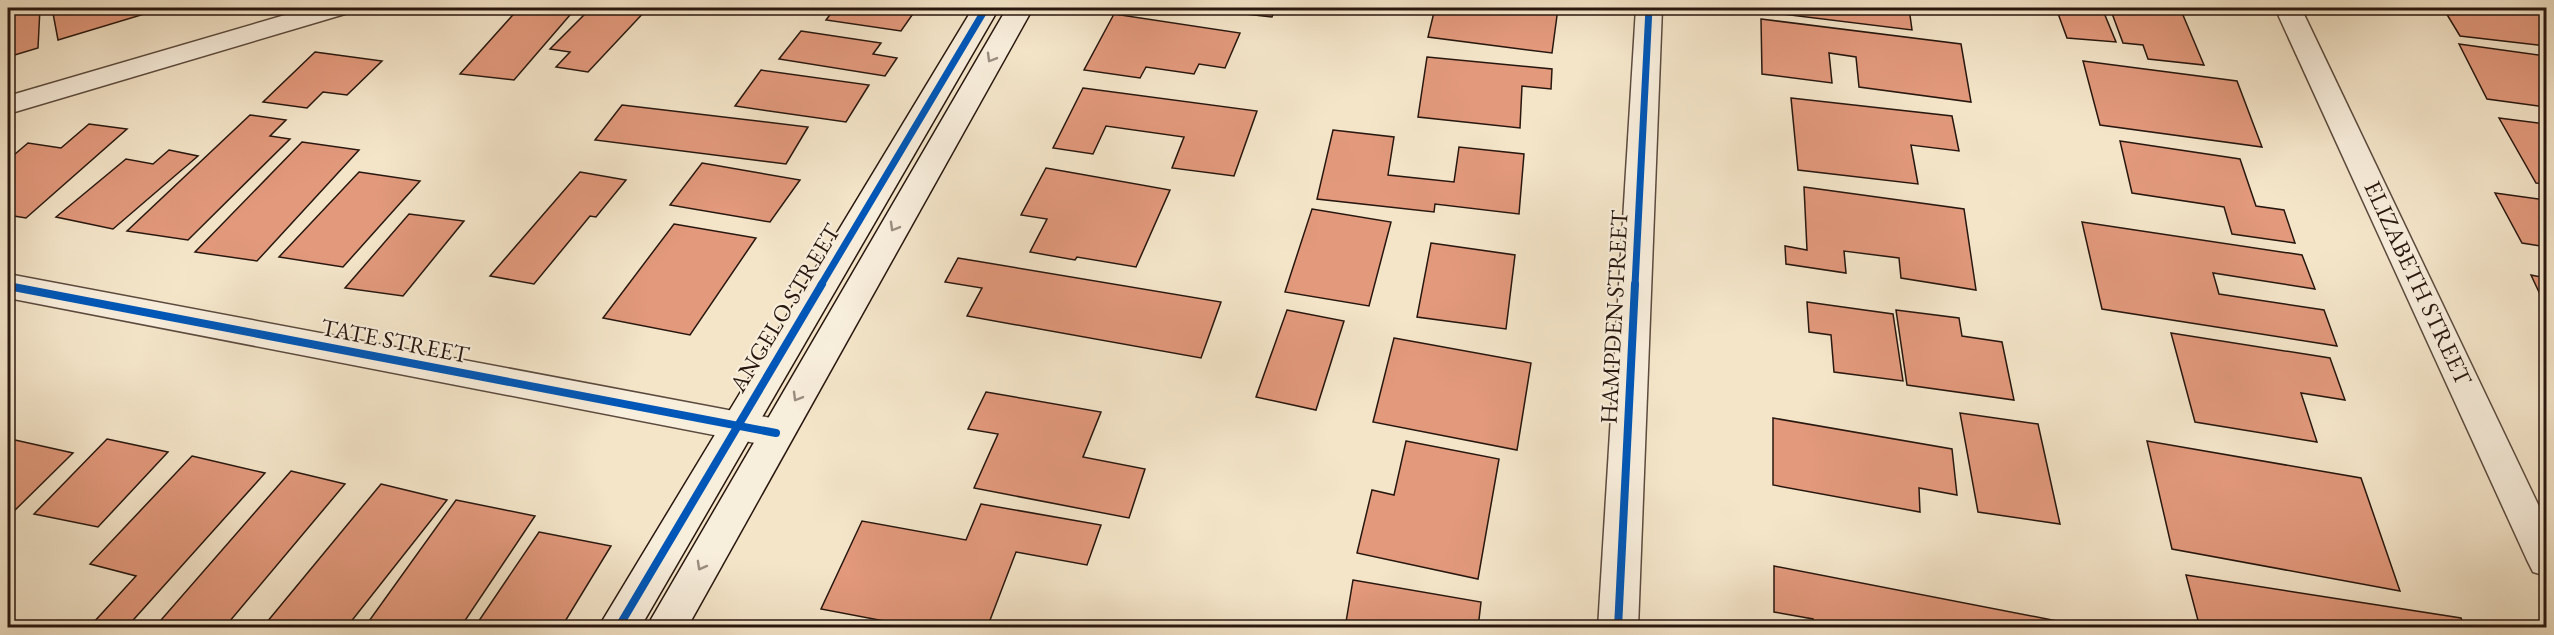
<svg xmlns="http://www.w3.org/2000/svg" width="2554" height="635" font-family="'EB Garamond',serif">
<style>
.building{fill:#e2997c;stroke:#28170f;stroke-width:1.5}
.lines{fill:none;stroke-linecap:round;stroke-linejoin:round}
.street-casing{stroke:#5b4a3e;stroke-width:3}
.secondary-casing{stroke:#28170f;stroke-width:3}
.street{fill:#f8eedc;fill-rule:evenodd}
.secondary{fill:#f8eedc;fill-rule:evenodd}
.cycleway-far1-casing{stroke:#f8eedc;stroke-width:10}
.cycleway-casing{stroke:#f8eedc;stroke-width:12}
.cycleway-far1{stroke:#0057b8;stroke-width:7}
.cycleway{stroke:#0057b8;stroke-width:8}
.oneway{stroke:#9a8d80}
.labels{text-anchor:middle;stroke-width:4.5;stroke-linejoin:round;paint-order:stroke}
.street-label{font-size:24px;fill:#28170f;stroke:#f8eedc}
</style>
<rect width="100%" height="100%" fill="#f4e5c9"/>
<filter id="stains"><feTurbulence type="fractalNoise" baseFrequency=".00333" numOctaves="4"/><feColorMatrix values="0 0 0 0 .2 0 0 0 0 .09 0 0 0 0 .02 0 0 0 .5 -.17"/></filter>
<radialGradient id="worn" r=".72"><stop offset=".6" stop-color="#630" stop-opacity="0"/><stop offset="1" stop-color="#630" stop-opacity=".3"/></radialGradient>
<!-- building -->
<g class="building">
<path d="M12 8H40L38 48 8 57V9Z"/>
<path d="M52 8H161V9L58 40Z"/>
<path d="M519 8H576L514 80 460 74Z"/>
<path d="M591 8H648L588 72 556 67 570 52 550 49Z"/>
<path d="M835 8H917L901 31 826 20Z"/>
<path d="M1191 8H1275L1272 17Z"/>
<path d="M1435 8H1558L1552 53 1428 37Z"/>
<path d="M1774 8H1909L1912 30 1774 13Z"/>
<path d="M2056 8H2102L2116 42 2067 38Z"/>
<path d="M2110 8H2180L2204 65 2148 59 2143 45 2123 43Z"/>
<path d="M2443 8H2546V46L2460 36Z"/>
<path d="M1114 14 1240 33 1225 68 1199 64 1194 74 1146 67 1140 78 1084 70Z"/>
<path d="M1761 19 1961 44 1971 102 1859 87 1856 57 1829 53 1832 83 1762 74Z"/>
<path d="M801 31 881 43 873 54 897 58 885 76 779 59Z"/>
<path d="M2459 44 2546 56V107L2487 99Z"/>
<path d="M315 52 382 61 347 95 323 92 307 108 263 102Z"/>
<path d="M1427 57 1552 69 1551 89 1522 86 1520 128 1418 117Z"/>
<path d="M2083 61 2237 81 2262 147 2100 125Z"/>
<path d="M761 70 869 85 846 122 735 106Z"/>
<path d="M1083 88 1257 111 1234 176 1172 168 1184 137 1106 126 1093 154 1053 148Z"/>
<path d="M1791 98 1952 116 1959 151 1911 145 1918 184 1798 170Z"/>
<path d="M622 105 808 127 786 164 595 140Z"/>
<path d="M250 115 286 120 270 136 290 139 188 240 127 231Z"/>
<path d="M2499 118 2546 124V184L2536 183Z"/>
<path d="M89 124 127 129 26 218 8 215V160L28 143 61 148Z"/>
<path d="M1333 130 1394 137 1388 175 1454 182 1459 147 1524 154 1519 214 1435 204 1434 212 1317 199Z"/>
<path d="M2120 141 2240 159 2256 206 2284 210 2295 243 2232 234 2224 207 2132 193Z"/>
<path d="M302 142 359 150 257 261 195 252Z"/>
<path d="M169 150 198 156 113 229 56 217 126 159 153 164Z"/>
<path d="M702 163 800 180 770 222 670 205Z"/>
<path d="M1046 168 1170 190 1136 267 1077 257 1075 260 1030 252 1047 219 1021 215Z"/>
<path d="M359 172 420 181 343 267 279 257Z"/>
<path d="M580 172 626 180 596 217 590 216 534 284 490 276Z"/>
<path d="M1804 187 1964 209 1976 290 1901 278 1899 258 1844 251 1846 273 1786 264 1785 246 1807 250Z"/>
<path d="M2495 193 2546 200V247L2522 243Z"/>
<path d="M1312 209 1391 222 1369 306 1285 292Z"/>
<path d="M409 214 464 221 403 296 345 288Z"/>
<path d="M2082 222 2302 255 2315 289 2213 273 2219 294 2324 310 2337 346 2102 309Z"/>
<path d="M674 224 756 238 690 335 603 318Z"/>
<path d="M1431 243 1515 255 1506 329 1417 317Z"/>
<path d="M958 258 1221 302 1201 358 967 316 982 288 945 282Z"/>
<path d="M2531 275 2546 278V307Z"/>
<path d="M1807 302 1893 314 1903 381 1834 372 1831 335 1809 332Z"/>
<path d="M1287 310 1344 321 1316 410 1256 397Z"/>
<path d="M1896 310 1959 318 1962 336 2002 342 2014 400 1907 385Z"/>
<path d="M2171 333 2330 358 2345 400 2301 393 2317 442 2195 422Z"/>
<path d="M1394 338 1531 363 1517 450 1373 422Z"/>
<path d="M986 392 1101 412 1083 457 1145 469 1129 518 974 488 998 434 968 429Z"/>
<path d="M1960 413 2038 424 2060 524 1978 512Z"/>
<path d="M1773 418 1952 449 1957 495 1919 488 1920 512 1773 485Z"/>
<path d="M107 439 168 452 98 527 34 514Z"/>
<path d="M15 440 73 453 8 517V448Z"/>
<path d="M1406 441 1499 459 1478 579 1357 553 1372 490 1394 495Z"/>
<path d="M2147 441 2361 478 2400 591 2172 549Z"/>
<path d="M192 456 265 473 126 628H113L94 622 136 576 90 564Z"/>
<path d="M291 471 345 484 224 628H188L161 620Z"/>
<path d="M381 484 447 500 346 628H262Z"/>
<path d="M456 500 535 516 460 628H364Z"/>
<path d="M981 504 1101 525 1087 565 1016 552 987 628H921L821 609 862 521 966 540Z"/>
<path d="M539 532 611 546 561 628H474Z"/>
<path d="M1774 566 2083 626V628H1813V619L1774 612Z"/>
<path d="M2186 575 2461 618 2465 628H2200Z"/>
<path d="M1353 580 1481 602 1478 628H1345Z"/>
</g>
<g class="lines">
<defs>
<g id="street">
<path d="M309 8H349L345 14 8 114V96Z"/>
<path d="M1636 8H1662L1638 628H1598Z"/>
<path d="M2275 8H2301L2546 521V576L2533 572 2527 560Z"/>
<path d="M8 274 776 419 789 423 794 433 789 443 776 447 8 298Z"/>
</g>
<g id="secondary">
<path d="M973 8H999L640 628H598Z"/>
<path d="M1007 8H1033L687 628H646Z"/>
</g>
</defs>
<!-- street casing -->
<use href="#street" class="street-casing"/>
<!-- secondary casing -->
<use href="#secondary" class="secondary-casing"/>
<!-- street -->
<use href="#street" class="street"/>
<!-- secondary -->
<use href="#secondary" class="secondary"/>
<defs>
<g id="cycleway-far1">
<path d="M821 285 986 8"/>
<path d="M1635 285 1649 8"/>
</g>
<g id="cycleway">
<path d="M8 286 776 433"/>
<path d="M618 628 822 284"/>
<path d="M1618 628 1635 284"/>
</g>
</defs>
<!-- cycleway-far1 casing -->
<use href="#cycleway-far1" class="cycleway-far1-casing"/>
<!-- cycleway casing -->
<use href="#cycleway" class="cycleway-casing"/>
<!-- cycleway-far1 -->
<use href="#cycleway-far1" class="cycleway-far1"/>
<!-- cycleway -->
<use href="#cycleway" class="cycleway"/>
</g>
<!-- one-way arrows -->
<defs><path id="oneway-chevron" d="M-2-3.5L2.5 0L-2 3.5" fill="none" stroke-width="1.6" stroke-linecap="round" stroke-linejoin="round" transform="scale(1.5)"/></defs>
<g class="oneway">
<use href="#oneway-chevron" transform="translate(991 58) rotate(120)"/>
<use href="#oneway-chevron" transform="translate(894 227) rotate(120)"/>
<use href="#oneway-chevron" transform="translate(797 397) rotate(120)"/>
<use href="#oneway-chevron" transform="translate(701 566) rotate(119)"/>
</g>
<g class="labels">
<!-- street labels -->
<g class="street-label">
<text transform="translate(2418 283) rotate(65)" y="8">ELIZABETH STREET</text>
<text transform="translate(785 308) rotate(-59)" y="8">ANGELO STREET</text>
<text transform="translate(1614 317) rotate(-87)" y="8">HAMPDEN STREET</text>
<text transform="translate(395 341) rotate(11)" y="8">TATE STREET</text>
</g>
</g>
<!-- margin -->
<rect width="2554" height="635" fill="none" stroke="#f4e5c9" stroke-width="30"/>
<rect x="9" y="9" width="2536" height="617" fill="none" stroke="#28170f" stroke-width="3"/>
<rect x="15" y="15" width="2524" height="605" fill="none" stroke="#28170f" stroke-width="1.5"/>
<rect width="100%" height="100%" filter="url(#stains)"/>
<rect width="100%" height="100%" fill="url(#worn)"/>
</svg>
